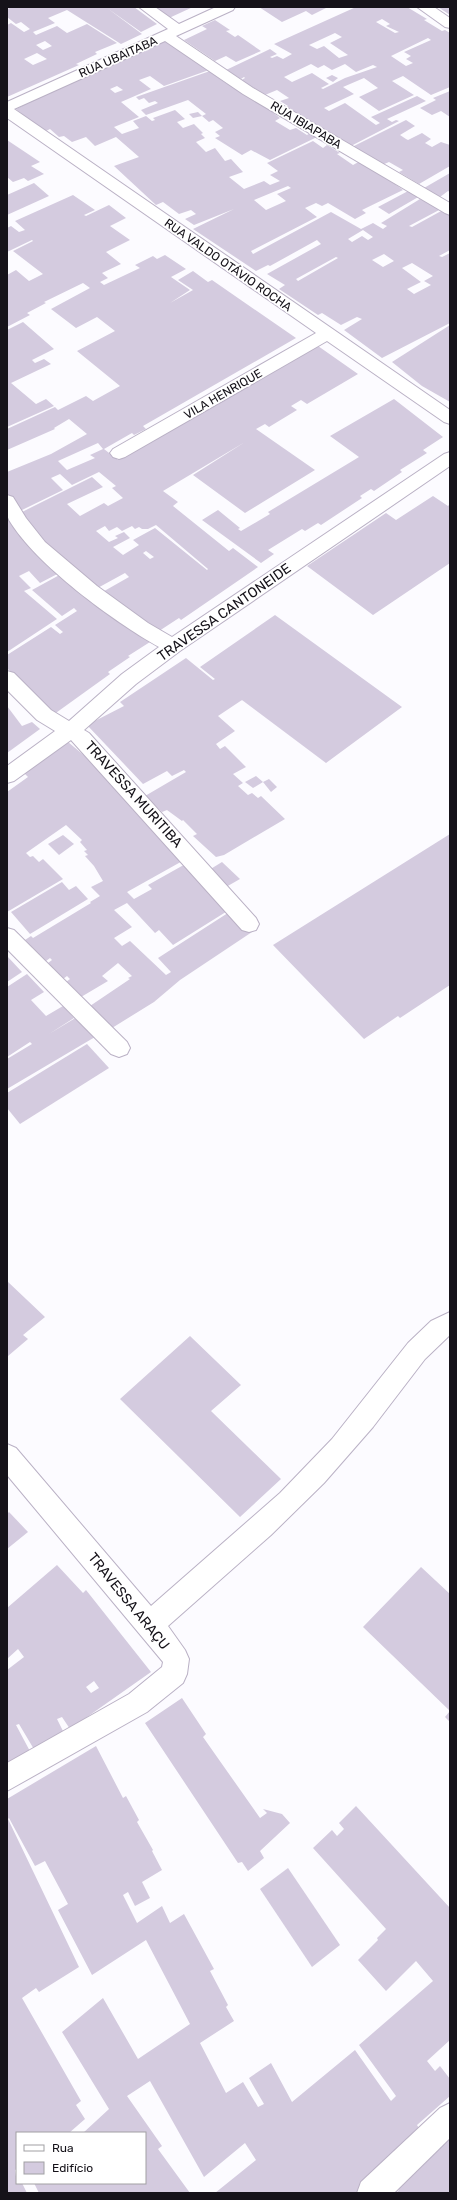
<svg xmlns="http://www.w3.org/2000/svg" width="457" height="2200" font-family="Rubik,sans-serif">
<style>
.building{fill:#d4cbdf;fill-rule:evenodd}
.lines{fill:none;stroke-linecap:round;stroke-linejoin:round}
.minor-casing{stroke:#bab1c5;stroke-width:2}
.minor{fill:#fff;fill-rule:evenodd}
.labels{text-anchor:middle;stroke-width:3.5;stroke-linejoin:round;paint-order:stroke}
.far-street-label{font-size:12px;fill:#151219;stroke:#fff}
.street-label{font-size:14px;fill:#151219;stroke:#fff}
</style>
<rect width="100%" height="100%" fill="#fcfbff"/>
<!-- building -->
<g class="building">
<path d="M12 7H134L157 24 141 32 107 8 142 34 121 44 67 10 48 18 55 23 33 32 36 35 57 26 67 33 87 24 117 43 95 52 97 54 76 64 79 65 7 97V25L11 23 24 32 30 29 21 22 16 24 7 17V9ZM45 41 52 46 43 50 36 45ZM37 53 47 59 33 65 24 59Z"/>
<path d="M155 7H193L169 18Z"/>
<path d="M259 7H328L312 15 306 11 282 22Z"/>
<path d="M356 7H407L427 19 424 20 442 31 445 30 450 33V87L431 95 403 76 392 81 414 95 379 111 359 97 378 88 364 78 343 87 354 94 324 108 329 111 345 103 376 125 380 123 371 117 417 96 426 101 387 119 392 122 396 120 399 121 351 146 298 114 294 116 283 109 288 106 280 101 289 98 277 90 265 95 238 82 245 78 244 77 241 79 226 70 270 49 277 54 270 57 272 58 277 56 283 59 292 54 274 44ZM382 19 390 24 386 26 399 32 395 33 376 22ZM335 33 342 37 330 43 348 55 339 58 324 46 317 49 309 45ZM428 38 431 40 404 52 411 56 406 59 413 63 406 66 391 56ZM311 64 318 68 324 65 332 70 345 64 356 72 373 65 377 67 345 78 323 89 321 88 329 84 312 73 292 82 284 77Z"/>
<path d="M438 7H450V15Z"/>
<path d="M215 20 230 30 226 31 235 37 238 35 261 51 236 62 226 56 215 61 184 40 207 29 202 26Z"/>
<path d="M165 41 209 70 164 86 150 76 139 80 151 89 121 102 139 117 114 127 122 134 139 128 133 121 146 116 152 121 155 120 153 118 175 110 185 119 177 122 183 128 194 124 203 133 201 134 205 138 196 142 206 152 215 148 225 161 231 159 243 172 229 177 244 189 264 181 270 185 280 181 270 175 278 171 267 163 313 141 323 148 327 145 340 153 337 154 353 165 362 160 403 190 362 210 366 213 355 219 328 203 322 206 316 203 305 208 317 217 251 251 253 254 331 212 361 229 373 223 383 229 387 226 381 223 420 199 441 209 409 226 412 227 443 210 450 215V250L439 256 442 257 450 253V323L382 358 344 330 362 319 357 317 341 325 322 313 318 315 279 289 285 285 267 274 321 244 317 240 270 266 268 265 256 271 193 229 234 209 194 225 185 219 196 214 191 210 179 214 163 202 156 205 114 166 139 157 116 137 95 146 86 137 72 142 64 136 59 137 50 129 44 132 16 109 88 74ZM117 86 123 90 115 93 110 89ZM288 186 291 188 277 194 286 201 266 210 254 200ZM363 230 373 237 368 240 362 236 352 242 348 239ZM384 254 394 261 383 267 372 260ZM336 257 338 258 298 281 296 279ZM412 263 433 276 424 281 431 285 414 294 407 289 421 282 402 268Z"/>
<path d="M210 71 227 84 233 82 280 118 275 121 290 130 296 128 307 135 310 133 317 137 270 160 251 150 242 155 215 138 220 136 215 132 223 128 213 120 209 122 202 116 206 114 188 100 146 115 141 110 158 103 155 101 149 103 144 98 139 100 136 97Z"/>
<path d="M332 75 338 78 333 82 326 78Z"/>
<path d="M450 91V117L441 111 432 115 420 108 436 100 433 98Z"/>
<path d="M198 112 202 116 193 118 189 114Z"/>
<path d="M406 120 415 126 400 135 406 139 408 140 422 133 431 139 425 143 432 147 441 142 450 145V166L419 184 399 172 403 170 389 162 382 165 350 148Z"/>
<path d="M7 140 40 162 31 166 44 174 28 181 24 178 13 182 7 177Z"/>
<path d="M450 173V192L448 191 440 197 424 188Z"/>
<path d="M34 183 49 196 7 215V195Z"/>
<path d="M410 190 420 196 389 214 378 207Z"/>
<path d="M73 195 95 210 84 215 86 216 109 205 126 218 110 226 130 240 106 252 121 264 102 273 108 278 100 282 104 285 140 268 135 265 153 256 157 259 165 255 186 269 171 277 190 290 170 303 193 290 178 280 193 271 208 282 212 280 296 338 143 426 146 429 134 435 132 433 104 449 118 460 318 346 358 374 307 404 301 400 291 406 297 410 269 427 265 424 256 429 315 470 245 513 193 475 245 442 163 491 178 502 173 506 229 551 233 548 258 567 181 620 179 618 156 633 99 594 129 577 125 573 94 590 61 559 18 514 92 477 103 487 67 504 80 516 104 503 108 506 123 498 112 488 116 486 99 472 72 485 60 474 51 478 63 490 20 511 7 497V472L51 454 87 434 69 419 54 428 55 429 7 450V429L55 407 58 410 86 396 93 401 120 386 77 351 115 331 97 317 76 328 51 309 90 288 83 283 44 302 46 303 27 313 30 315 7 327V275L16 270 29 281 43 274 13 251 33 241 32 240 7 252V228L11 226 19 232 25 230 15 221ZM98 443 103 449 90 455 95 458 67 470 58 461ZM156 525 208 569 207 570 155 528 133 540 139 545 123 555 113 547 130 538 124 532 115 536 118 538 109 542 96 531 105 526 109 531 117 527 122 531 132 526 135 529 139 527 142 529H148ZM146 551 154 557 150 559 143 553Z"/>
<path d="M23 322 54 349 32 360 35 363 44 359 51 364 11 383 36 404 46 399 54 406 7 427V330Z"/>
<path d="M450 325V402L422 386 392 362Z"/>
<path d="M394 399 443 437 423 450 427 453 400 470 402 472 374 491 371 489 360 496 362 498 321 525 318 523 305 531 302 529 268 550 274 554 261 563 202 520 218 510 240 528 238 529 241 531 270 514 268 512 359 457 330 436Z"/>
<path d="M433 496 448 506 450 504V563L373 615 307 566 386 513 396 520Z"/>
<path d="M7 508 65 570 40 583 29 571 19 576 31 588 24 591 57 619 7 652Z"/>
<path d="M65 572 150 642 128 656 130 657 108 672 110 674 53 715 7 668V655L51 627 60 634 63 632 55 625 77 611 74 608 62 616 32 590Z"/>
<path d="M275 615 402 707 326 763 238 697 242 700 218 716 235 731 216 744 220 749 225 746 246 767 233 774 243 783 238 786 248 795 252 793 258 798 261 796 285 819 224 855 216 857 193 836 197 834 183 820 182 821 167 810 162 812 145 796 186 772 184 770 172 776 167 771 143 784 87 725 124 706 120 702 186 658 213 680 215 679 200 667Z"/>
<path d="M7 706 22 726 32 722 40 729 7 753Z"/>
<path d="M68 742 110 777 186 859 127 892 134 899 152 889 148 885 189 862 229 910 173 945 159 930 155 933 127 903 114 910 132 927 114 938 122 946 130 941 166 975 171 972 158 958 231 911 252 932 180 980 154 1002 112 1028 90 1006 130 979 128 978 132 976 118 963 102 976 108 981 81 997 66 982 70 979 67 976 63 979 48 963 52 960 50 958 46 961 25 940 31 936 33 938 91 903 90 902 100 896 91 887 103 881 94 866 85 856 88 855 84 851 87 850 80 842 82 840 66 825 26 853 30 857 33 856 39 862 43 859 63 879 7 912V792L28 777 24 773Z"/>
<path d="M256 776 263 782 253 788 245 782Z"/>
<path d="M269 779 277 787 271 792 263 782Z"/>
<path d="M450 834V985L400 1018 398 1016 364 1039 273 945Z"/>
<path d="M63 835 74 844 59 855 48 844Z"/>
<path d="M222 862 240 879 226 887 209 870Z"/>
<path d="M62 882 69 890 76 886 88 899 30 934 11 912Z"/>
<path d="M7 956 22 972 7 982Z"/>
<path d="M27 974 44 992 31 1000 46 1016 63 1006 74 1018 49 1034 77 1017 95 1037 7 1089V1059L32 1044 30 1042 7 1057V987Z"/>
<path d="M87 1044 109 1068 20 1124 7 1108V1093Z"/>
<path d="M7 1281 45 1317 23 1335 28 1339 8 1356Z"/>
<path d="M190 1336 241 1385 211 1411 281 1479 240 1517 120 1399Z"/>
<path d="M9 1512 28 1532 7 1549V1514Z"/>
<path d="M57 1565 83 1593 86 1590 151 1672 70 1729 62 1717 57 1719 64 1733 35 1751 19 1724 16 1725 32 1755 7 1770V1670L24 1657 18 1649 7 1659V1608ZM94 1681 99 1688 91 1693 86 1687Z"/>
<path d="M421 1567 450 1594V1722L445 1717 450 1711 363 1627Z"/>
<path d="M182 1698 206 1734 203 1737 260 1818 267 1813 263 1809 282 1814 290 1823 260 1851 264 1858 248 1871 242 1862 238 1863 145 1723Z"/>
<path d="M96 1746 123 1798 126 1796 139 1820 137 1822 153 1850 152 1851 162 1870 142 1882 150 1898 135 1906 128 1892 123 1895 137 1923 162 1906 170 1923 184 1914 214 1969 210 1971 228 2005 226 2007 234 2021 200 2043 226 2093 243 2082 258 2107 264 2104 249 2078 271 2063 292 2102 355 2050 391 2101 396 2096 359 2045 433 1981 416 1961 386 1991 358 1960 378 1940 377 1938 386 1929 313 1848 332 1830 337 1836 344 1829 339 1823 356 1806 450 1908V2040L427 2061 435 2071 440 2066 450 2079V2096L417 2125 420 2130 363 2193H215L256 2160 245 2143 204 2177 150 2081 127 2096 162 2146 158 2149 190 2193H39L34 2183H145V2133H83L109 2109 62 2032 103 1998 138 2059 190 2024 146 1940 92 1975 58 1910 68 1904 45 1861 35 1866 9 1818 8 1819 79 1967 39 1992 36 1988 22 1998 81 2101 76 2105 85 2119 69 2133H17V2169L15 2170 17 2183H22L27 2193H7V1799Z"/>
<path d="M288 1868 340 1945 312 1967 260 1889Z"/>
<path d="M450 2126V2193H396L399 2190 396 2186Z"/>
</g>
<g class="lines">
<defs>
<g id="minor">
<path d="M139 7H155L179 24 216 7H235L233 10 176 36 253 88 450 203V215L445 213 243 94 165 41 14 109 450 410V424L444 422 327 341 125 457 119 459 113 457 110 453 113 449 316 333 7 118V102L168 29Z"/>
<path d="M417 7H434L450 18V28L445 27Z"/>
<path d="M450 452V466L180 651 136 684 84 730 89 733 256 918 259 924 256 930 249 932 242 930 71 740 14 781 7 783V766L55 731 37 720 7 690V671L14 673 51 710 69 721 122 674 159 647C113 621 36 565 9 520L7 515V495L13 497 26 518 45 542 97 586 148 623 172 637 444 454Z"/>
<path d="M7 928 14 930 127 1042 130 1048 127 1054 119 1057 111 1054 7 949Z"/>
<path d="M450 1312V1335L425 1359 373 1427 324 1483 271 1535 168 1626 185 1650 189 1659 187 1674 183 1683 147 1712 7 1791V1763L129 1694 162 1667 163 1662 7 1475V1444L16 1448 151 1606 280 1493 332 1439 408 1343 431 1321Z"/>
<path d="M450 2103V2138L394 2193H357L361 2182 440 2108Z"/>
</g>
</defs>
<!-- minor casing -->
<use href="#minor" class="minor-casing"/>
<!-- minor -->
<use href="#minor" class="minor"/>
</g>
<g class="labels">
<!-- far-street labels -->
<g class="far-street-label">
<text transform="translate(118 57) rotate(-24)" y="4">RUA UBAITABA</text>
<text transform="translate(306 125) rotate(31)" y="4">RUA IBIAPABA</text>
<text transform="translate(228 265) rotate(35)" y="4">RUA VALDO OTÁVIO ROCHA</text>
<text transform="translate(223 394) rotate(-30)" y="4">VILA HENRIQUE</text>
</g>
<!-- street labels -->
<g class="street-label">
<text transform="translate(224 612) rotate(-35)" y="5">TRAVESSA CANTONEIDE</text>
<text transform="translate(134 794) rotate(48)" y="5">TRAVESSA MURITIBA</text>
<text transform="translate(129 1601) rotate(51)" y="5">TRAVESSA ARAÇU</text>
</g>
</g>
<!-- border -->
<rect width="457" height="2200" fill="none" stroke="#151219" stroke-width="16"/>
<!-- legend -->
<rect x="16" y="2132" width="130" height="52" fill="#ffffff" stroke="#a1a0a3"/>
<rect x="24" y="2145" width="20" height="6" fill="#ffffff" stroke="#a1a0a3"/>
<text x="52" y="2152" font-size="12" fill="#151219">Rua</text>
<rect x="24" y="2162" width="20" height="12" fill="#d4cbdf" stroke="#a1a0a3"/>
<text x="52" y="2172" font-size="12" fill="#151219">Edifício</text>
</svg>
